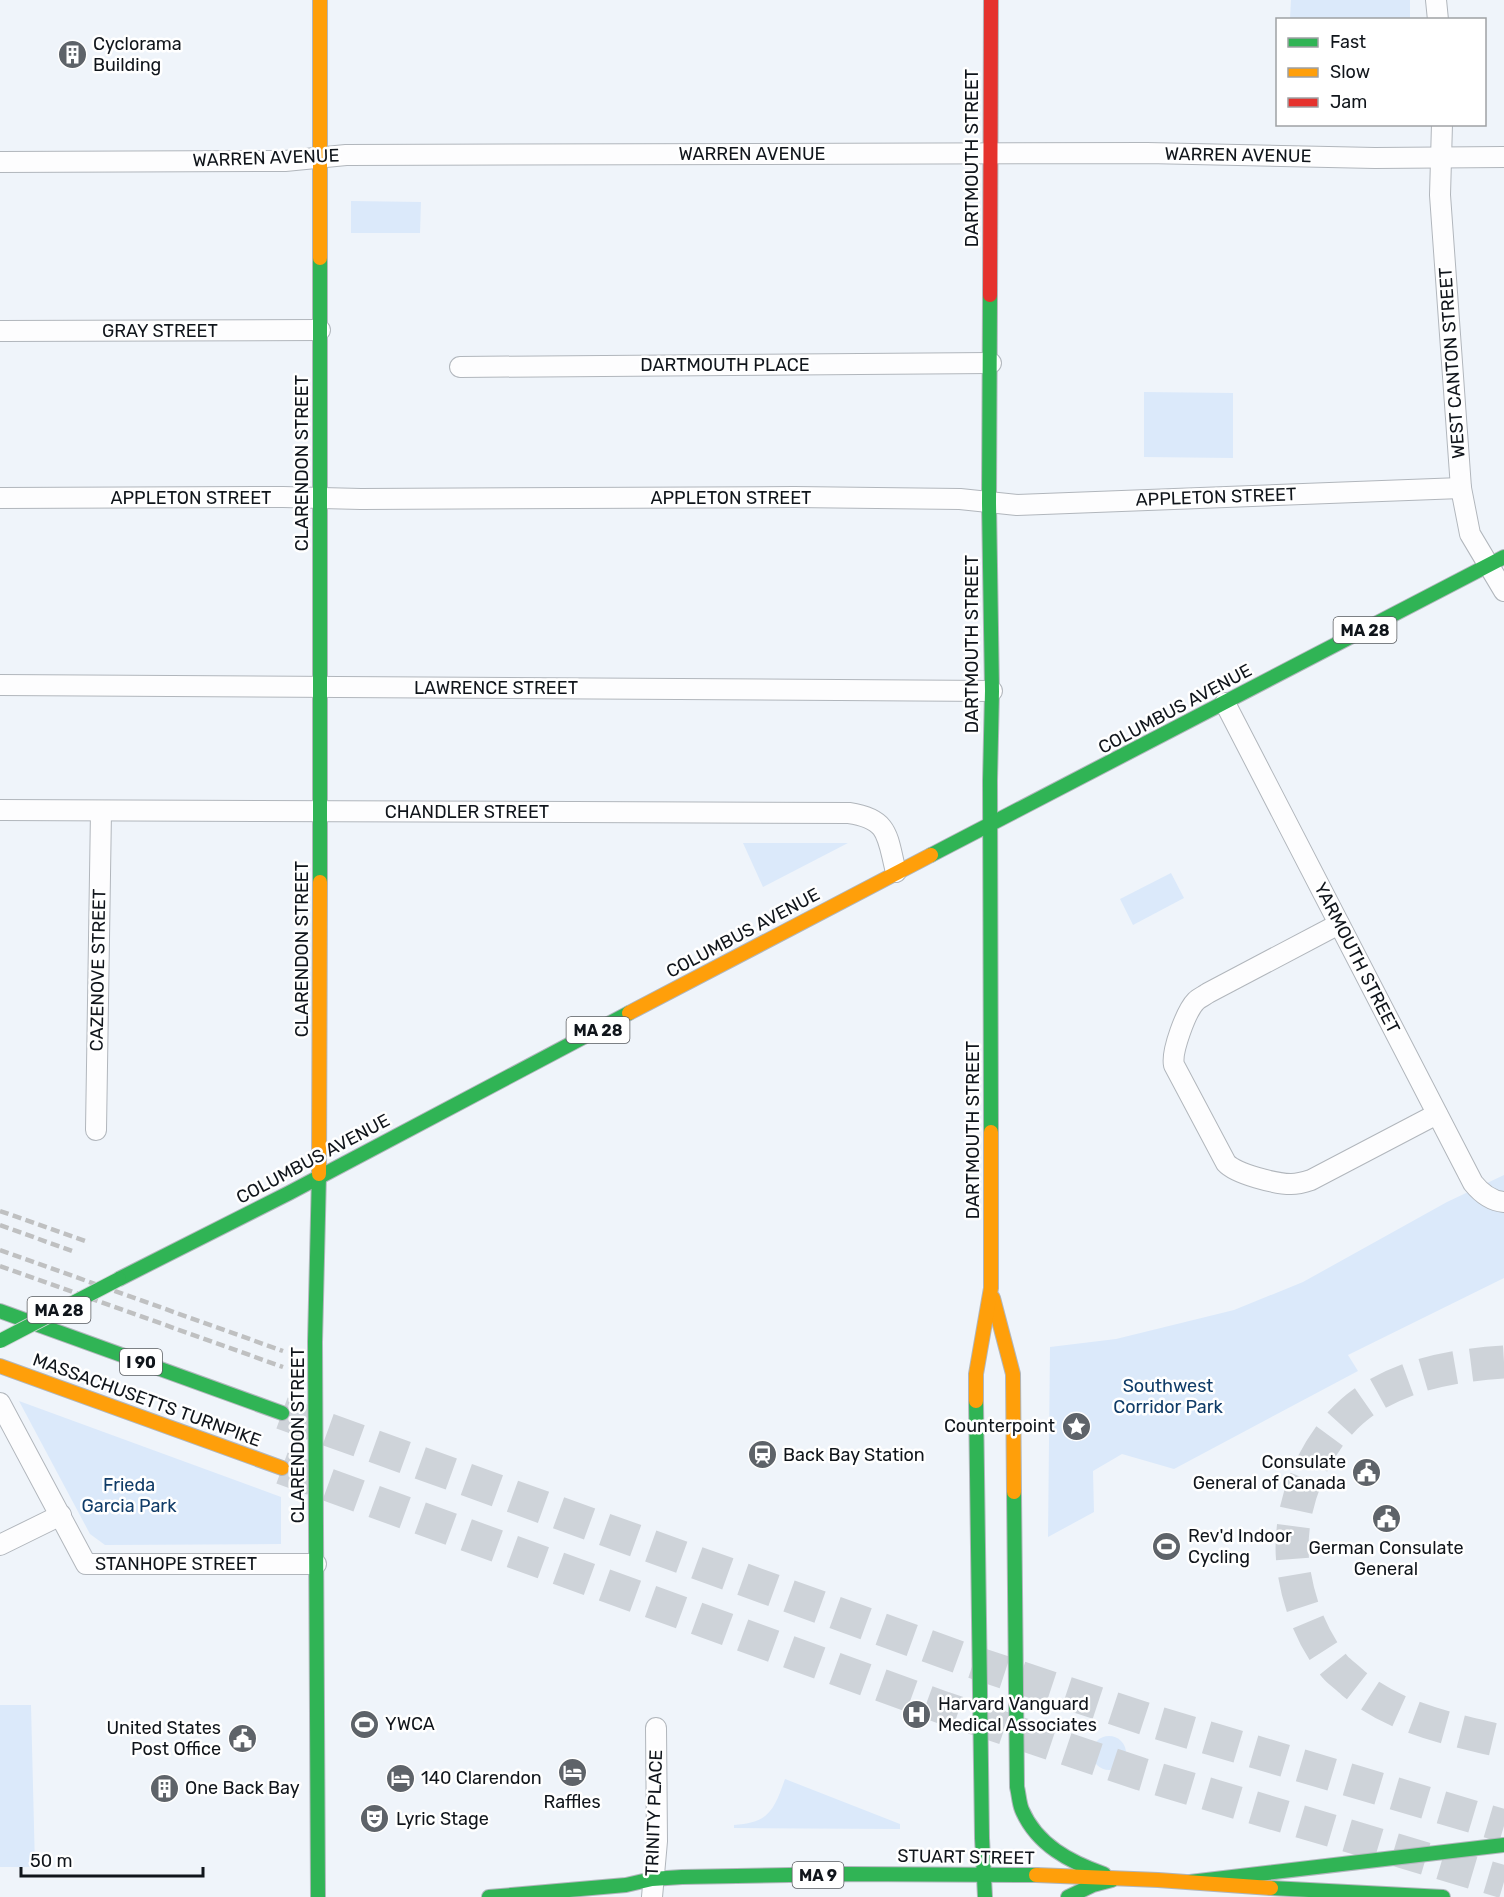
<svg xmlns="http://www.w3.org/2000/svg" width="1504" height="1897" font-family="Rubik,sans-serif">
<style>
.green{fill:#dbe9fa}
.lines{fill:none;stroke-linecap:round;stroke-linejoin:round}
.highway-tunnel{stroke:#ced3d9;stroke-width:33;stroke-dasharray:33 16;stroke-linecap:butt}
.street-casing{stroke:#b1b6bc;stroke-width:22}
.fast-casing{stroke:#b1b6bc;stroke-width:16}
.slow-casing{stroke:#b1b6bc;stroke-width:16}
.jam-casing{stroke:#b1b6bc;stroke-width:16}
.street{stroke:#fdfdfe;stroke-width:20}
.fast{stroke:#30b455;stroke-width:14}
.slow{stroke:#ff9f0a;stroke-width:14}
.jam{stroke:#e5322d;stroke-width:14}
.rail{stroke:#bfc0c1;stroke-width:4.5;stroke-dasharray:9 4.5;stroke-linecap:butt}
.fast-bridge-casing{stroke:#ced1d4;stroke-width:16;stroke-linecap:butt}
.fast-bridge{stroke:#30b455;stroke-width:14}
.labels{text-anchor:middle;stroke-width:5;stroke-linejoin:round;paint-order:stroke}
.shield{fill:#fff;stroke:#585b5f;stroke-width:1.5}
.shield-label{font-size:16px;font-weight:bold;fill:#10151b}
.poi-label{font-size:18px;fill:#10151b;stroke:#fff;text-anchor:start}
.street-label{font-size:18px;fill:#10151b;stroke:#fff}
.park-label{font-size:18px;fill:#103c68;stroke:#fff}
</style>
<rect width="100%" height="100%" fill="#eff4fa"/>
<!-- green -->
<g class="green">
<path d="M1291 0H1410V19H1290Z"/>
<path d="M351 201 421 202 420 233H351Z"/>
<path d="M1144 392 1233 393V458L1144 457Z"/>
<path d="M743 843H848L763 887Z"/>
<path d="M1171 873 1184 898 1133 925 1120 899Z"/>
<path d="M1504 1175V1278L1348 1355 1358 1371 1174 1469 1122 1454 1093 1471 1094 1512 1048 1537 1050 1347 1116 1339 1234 1310 1303 1282 1447 1202Z"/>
<path d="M19 1401 281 1497V1544L105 1545 90 1534Z"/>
<path d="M0 1705H31L35 1867H0Z"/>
<circle cx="1109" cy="1753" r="17"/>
<path d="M785 1779 900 1824V1829L734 1828V1825C769 1823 774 1810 785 1779Z"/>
</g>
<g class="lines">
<!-- highway-tunnel -->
<g class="highway-tunnel">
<path d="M1504 1362C1456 1365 1411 1373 1370 1398 1318 1430 1286 1504 1293 1564 1297 1600 1312 1640 1336 1668 1341 1673 1348 1678 1353 1683 1396 1719 1451 1729 1504 1742"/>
<path d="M282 1413 961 1658 1155 1722 1504 1826"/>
<path d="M282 1468 944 1708 1141 1774 1504 1882"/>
</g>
<defs>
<g id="street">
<path d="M1436 0 1438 20"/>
<path d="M1442 124 1440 195 1461 488 1470 534 1504 591"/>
<path d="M0 162 285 161 346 155 1147 153 1375 158 1504 157"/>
<path d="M0 331 320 330"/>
<path d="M460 367 991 363"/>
<path d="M0 498 283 497 361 499 794 497 960 499 1017 505 1461 488"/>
<path d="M0 685 992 691"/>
<path d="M1225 703 1473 1183C1481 1193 1491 1201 1504 1202"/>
<path d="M0 810 849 813C890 819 887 837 896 872"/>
<path d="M1339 924 1208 993C1204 996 1199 998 1196 1001 1186 1011 1171 1052 1174 1065L1226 1163C1236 1174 1276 1184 1291 1184 1298 1184 1305 1182 1311 1180L1437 1114"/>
<path d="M96 1130 101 811"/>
<path d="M0 1403 86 1564H316"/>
<path d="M0 1545 61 1515"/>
<path d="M652 1897 657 1841 656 1728"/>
</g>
<g id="fast">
<path d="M320 258V882"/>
<path d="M990 295 989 503 992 691 990 781 991 1132"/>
<path d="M931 855 1504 557"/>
<path d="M119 1279 289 1193 629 1013"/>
<path d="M0 1311 282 1413"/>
<path d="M976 1401 982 1838 985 1897"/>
<path d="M1014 1492 1017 1787C1019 1795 1019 1803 1022 1810 1037 1845 1070 1862 1104 1874"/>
<path d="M1190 1882 1504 1845"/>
<path d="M1271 1888 1443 1897"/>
<path d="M318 1897 315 1342 319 1174"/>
<path d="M489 1897 626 1885 652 1879 682 1877 845 1874 1036 1875"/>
<path d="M1068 1897 1093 1885 1112 1880"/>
</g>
<g id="slow">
<path d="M320 0V258"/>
<path d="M629 1013 931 855"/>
<path d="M319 1174 320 882"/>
<path d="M993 1298 1013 1374 1014 1492"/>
<path d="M0 1366 282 1468"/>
<path d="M976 1401V1374L991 1288V1132"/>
<path d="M1036 1875 1158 1880 1271 1888"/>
</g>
<path id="jam" d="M990 295 991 0"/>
</defs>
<!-- street casing -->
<use href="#street" class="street-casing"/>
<!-- fast casing -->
<use href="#fast" class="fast-casing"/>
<!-- slow casing -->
<use href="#slow" class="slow-casing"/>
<!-- jam casing -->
<use href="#jam" class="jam-casing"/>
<!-- street -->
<use href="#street" class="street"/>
<!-- fast -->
<use href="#fast" class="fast"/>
<!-- slow -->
<use href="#slow" class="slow"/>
<!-- jam -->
<use href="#jam" class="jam"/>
<!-- rail -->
<g class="rail">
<path d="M0 1211 88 1242"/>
<path d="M0 1225 72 1251"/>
<path d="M0 1250 283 1351"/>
<path d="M0 1266 283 1367"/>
</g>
<defs>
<path id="fast-bridge" d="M0 1341 119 1279"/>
</defs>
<!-- fast-bridge casing -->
<use href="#fast-bridge" class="fast-bridge-casing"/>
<!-- fast-bridge -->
<use href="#fast-bridge" class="fast-bridge"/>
</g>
<!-- icons -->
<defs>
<symbol id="building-disc" viewBox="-11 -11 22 22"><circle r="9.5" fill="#5e6369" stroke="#fff"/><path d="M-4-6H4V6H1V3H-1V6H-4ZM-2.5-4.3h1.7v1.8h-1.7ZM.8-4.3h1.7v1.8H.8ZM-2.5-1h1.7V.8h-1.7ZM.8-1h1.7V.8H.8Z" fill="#fff"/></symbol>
<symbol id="sight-disc" viewBox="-11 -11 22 22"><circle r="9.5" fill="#5e6369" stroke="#fff"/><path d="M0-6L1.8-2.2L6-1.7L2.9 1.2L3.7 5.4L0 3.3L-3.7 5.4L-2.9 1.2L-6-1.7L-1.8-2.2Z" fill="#fff"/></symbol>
<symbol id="station-disc" viewBox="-11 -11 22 22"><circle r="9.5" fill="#5e6369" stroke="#fff"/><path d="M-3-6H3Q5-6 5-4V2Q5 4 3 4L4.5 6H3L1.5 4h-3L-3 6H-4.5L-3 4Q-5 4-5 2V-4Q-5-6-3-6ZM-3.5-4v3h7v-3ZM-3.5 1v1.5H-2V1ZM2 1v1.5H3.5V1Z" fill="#fff"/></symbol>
<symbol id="civic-disc" viewBox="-11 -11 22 22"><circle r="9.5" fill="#5e6369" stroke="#fff"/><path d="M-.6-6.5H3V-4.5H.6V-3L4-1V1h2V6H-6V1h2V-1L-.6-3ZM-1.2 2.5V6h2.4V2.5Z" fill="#fff"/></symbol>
<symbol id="stadium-disc" viewBox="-11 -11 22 22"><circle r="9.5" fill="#5e6369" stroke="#fff"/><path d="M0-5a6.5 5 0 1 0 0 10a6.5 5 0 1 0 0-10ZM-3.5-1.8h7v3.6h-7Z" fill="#fff"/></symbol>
<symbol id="hospital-disc" viewBox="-11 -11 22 22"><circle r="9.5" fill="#5e6369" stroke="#fff"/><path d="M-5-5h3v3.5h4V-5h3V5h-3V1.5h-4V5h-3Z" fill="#fff"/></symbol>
<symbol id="hotel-disc" viewBox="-11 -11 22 22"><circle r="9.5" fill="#5e6369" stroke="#fff"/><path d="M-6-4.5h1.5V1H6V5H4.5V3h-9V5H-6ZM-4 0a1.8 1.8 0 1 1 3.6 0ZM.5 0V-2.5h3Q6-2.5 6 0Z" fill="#fff"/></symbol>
<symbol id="theatre-disc" viewBox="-11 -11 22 22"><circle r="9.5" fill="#5e6369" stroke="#fff"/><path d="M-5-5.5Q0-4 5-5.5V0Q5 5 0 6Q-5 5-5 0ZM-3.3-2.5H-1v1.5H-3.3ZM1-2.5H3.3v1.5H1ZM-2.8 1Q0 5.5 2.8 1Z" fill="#fff"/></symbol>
</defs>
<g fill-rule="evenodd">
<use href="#building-disc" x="56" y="38" width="33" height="33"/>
<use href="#sight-disc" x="1060" y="1410" width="33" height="33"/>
<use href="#station-disc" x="746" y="1438" width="33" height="33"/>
<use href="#civic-disc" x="1350" y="1456" width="33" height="33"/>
<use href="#civic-disc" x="1370" y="1502" width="33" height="33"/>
<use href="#stadium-disc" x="1150" y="1530" width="33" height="33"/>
<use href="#hospital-disc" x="900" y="1698" width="33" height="33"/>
<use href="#stadium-disc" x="348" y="1708" width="33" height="33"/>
<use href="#civic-disc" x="226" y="1722" width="33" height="33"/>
<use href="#hotel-disc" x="556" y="1756" width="33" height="33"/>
<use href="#hotel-disc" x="384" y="1762" width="33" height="33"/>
<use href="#building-disc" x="148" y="1772" width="33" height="33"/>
<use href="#theatre-disc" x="358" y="1802" width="33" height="33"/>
</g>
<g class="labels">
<!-- shield labels -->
<g class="shield">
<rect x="1333.5" y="617" width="63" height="26" rx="4.5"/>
<rect x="566.5" y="1017" width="63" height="26" rx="4.5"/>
<rect x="27.5" y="1297" width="63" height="26" rx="4.5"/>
<rect x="120" y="1349" width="42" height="26" rx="4.5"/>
<rect x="792.5" y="1862" width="51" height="26" rx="4.5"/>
</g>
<g class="shield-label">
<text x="1365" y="636">MA 28</text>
<text x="598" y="1036">MA 28</text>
<text x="59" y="1316">MA 28</text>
<text x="141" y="1368">I 90</text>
<text x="818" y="1881">MA 9</text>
</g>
<!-- poi labels -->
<g class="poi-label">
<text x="93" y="50">Cyclorama<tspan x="93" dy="21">Building</tspan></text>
<text x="1055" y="1432" text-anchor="end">Counterpoint</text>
<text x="783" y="1461">Back Bay Station</text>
<text x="1346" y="1468" text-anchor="end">Consulate<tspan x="1346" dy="21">General of Canada</tspan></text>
<text x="1188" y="1542">Rev'd Indoor<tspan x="1188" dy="21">Cycling</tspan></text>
<text x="1386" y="1554" text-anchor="middle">German Consulate<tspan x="1386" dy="21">General</tspan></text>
<text x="938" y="1710">Harvard Vanguard<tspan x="938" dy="21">Medical Associates</tspan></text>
<text x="385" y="1730">YWCA</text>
<text x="221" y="1734" text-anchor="end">United States<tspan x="221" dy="21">Post Office</tspan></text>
<text x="421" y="1784">140 Clarendon</text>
<text x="185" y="1794">One Back Bay</text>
<text x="572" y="1808" text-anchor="middle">Raffles</text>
<text x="396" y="1825">Lyric Stage</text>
</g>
<!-- street labels -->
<g class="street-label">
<text x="752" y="160">WARREN AVENUE</text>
<text transform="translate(1238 155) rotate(1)" y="6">WARREN AVENUE</text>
<text transform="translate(266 158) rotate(-2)" y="6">WARREN AVENUE</text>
<text transform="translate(972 158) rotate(-90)" y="6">DARTMOUTH STREET</text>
<text x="160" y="337">GRAY STREET</text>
<text transform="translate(1452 363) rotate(-94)" y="6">WEST CANTON STREET</text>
<text x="725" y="371">DARTMOUTH PLACE</text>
<text transform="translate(302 463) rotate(-90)" y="6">CLARENDON STREET</text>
<text transform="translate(1216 497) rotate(-2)" y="6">APPLETON STREET</text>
<text x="191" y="504">APPLETON STREET</text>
<text x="731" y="504">APPLETON STREET</text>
<text transform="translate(972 644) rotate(-90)" y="6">DARTMOUTH STREET</text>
<text x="496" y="694">LAWRENCE STREET</text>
<text transform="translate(1175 709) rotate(-28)" y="6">COLUMBUS AVENUE</text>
<text x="467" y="818">CHANDLER STREET</text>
<text transform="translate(743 933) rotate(-28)" y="6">COLUMBUS AVENUE</text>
<text transform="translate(302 949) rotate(-90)" y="6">CLARENDON STREET</text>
<text transform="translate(1357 958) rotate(63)" y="6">YARMOUTH STREET</text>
<text transform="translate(98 970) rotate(-89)" y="6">CAZENOVE STREET</text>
<text transform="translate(973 1130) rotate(-90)" y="6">DARTMOUTH STREET</text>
<text transform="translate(313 1159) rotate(-28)" y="6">COLUMBUS AVENUE</text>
<text transform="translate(147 1400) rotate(20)" y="6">MASSACHUSETTS TURNPIKE</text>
<text transform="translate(298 1435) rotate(-90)" y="6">CLARENDON STREET</text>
<text x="176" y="1570">STANHOPE STREET</text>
<text transform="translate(654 1813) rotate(-88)" y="6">TRINITY PLACE</text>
<text transform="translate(966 1857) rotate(1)" y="6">STUART STREET</text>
</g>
<!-- park labels -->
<g class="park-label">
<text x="1168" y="1392">Southwest<tspan x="1168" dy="21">Corridor Park</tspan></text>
<text x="129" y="1491">Frieda<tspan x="129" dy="21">Garcia Park</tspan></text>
</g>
</g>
<!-- legend -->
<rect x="1276" y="18" width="210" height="108" fill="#ffffff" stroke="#9fa1a4" stroke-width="1.5"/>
<rect x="1288" y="38" width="30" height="9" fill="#30b455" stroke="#9fa1a4" stroke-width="1.5"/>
<text x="1330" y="48" font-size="18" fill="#10151b">Fast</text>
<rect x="1288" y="68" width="30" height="9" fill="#ff9f0a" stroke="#9fa1a4" stroke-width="1.5"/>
<text x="1330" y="78" font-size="18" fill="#10151b">Slow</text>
<rect x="1288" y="98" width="30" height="9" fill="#e5322d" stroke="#9fa1a4" stroke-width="1.5"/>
<text x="1330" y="108" font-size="18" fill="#10151b">Jam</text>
<!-- scale -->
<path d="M21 1867v9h182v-9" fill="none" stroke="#10151b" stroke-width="3"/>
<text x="30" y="1867" font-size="18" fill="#10151b" stroke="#ffffff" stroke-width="4.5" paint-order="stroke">50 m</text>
</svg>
